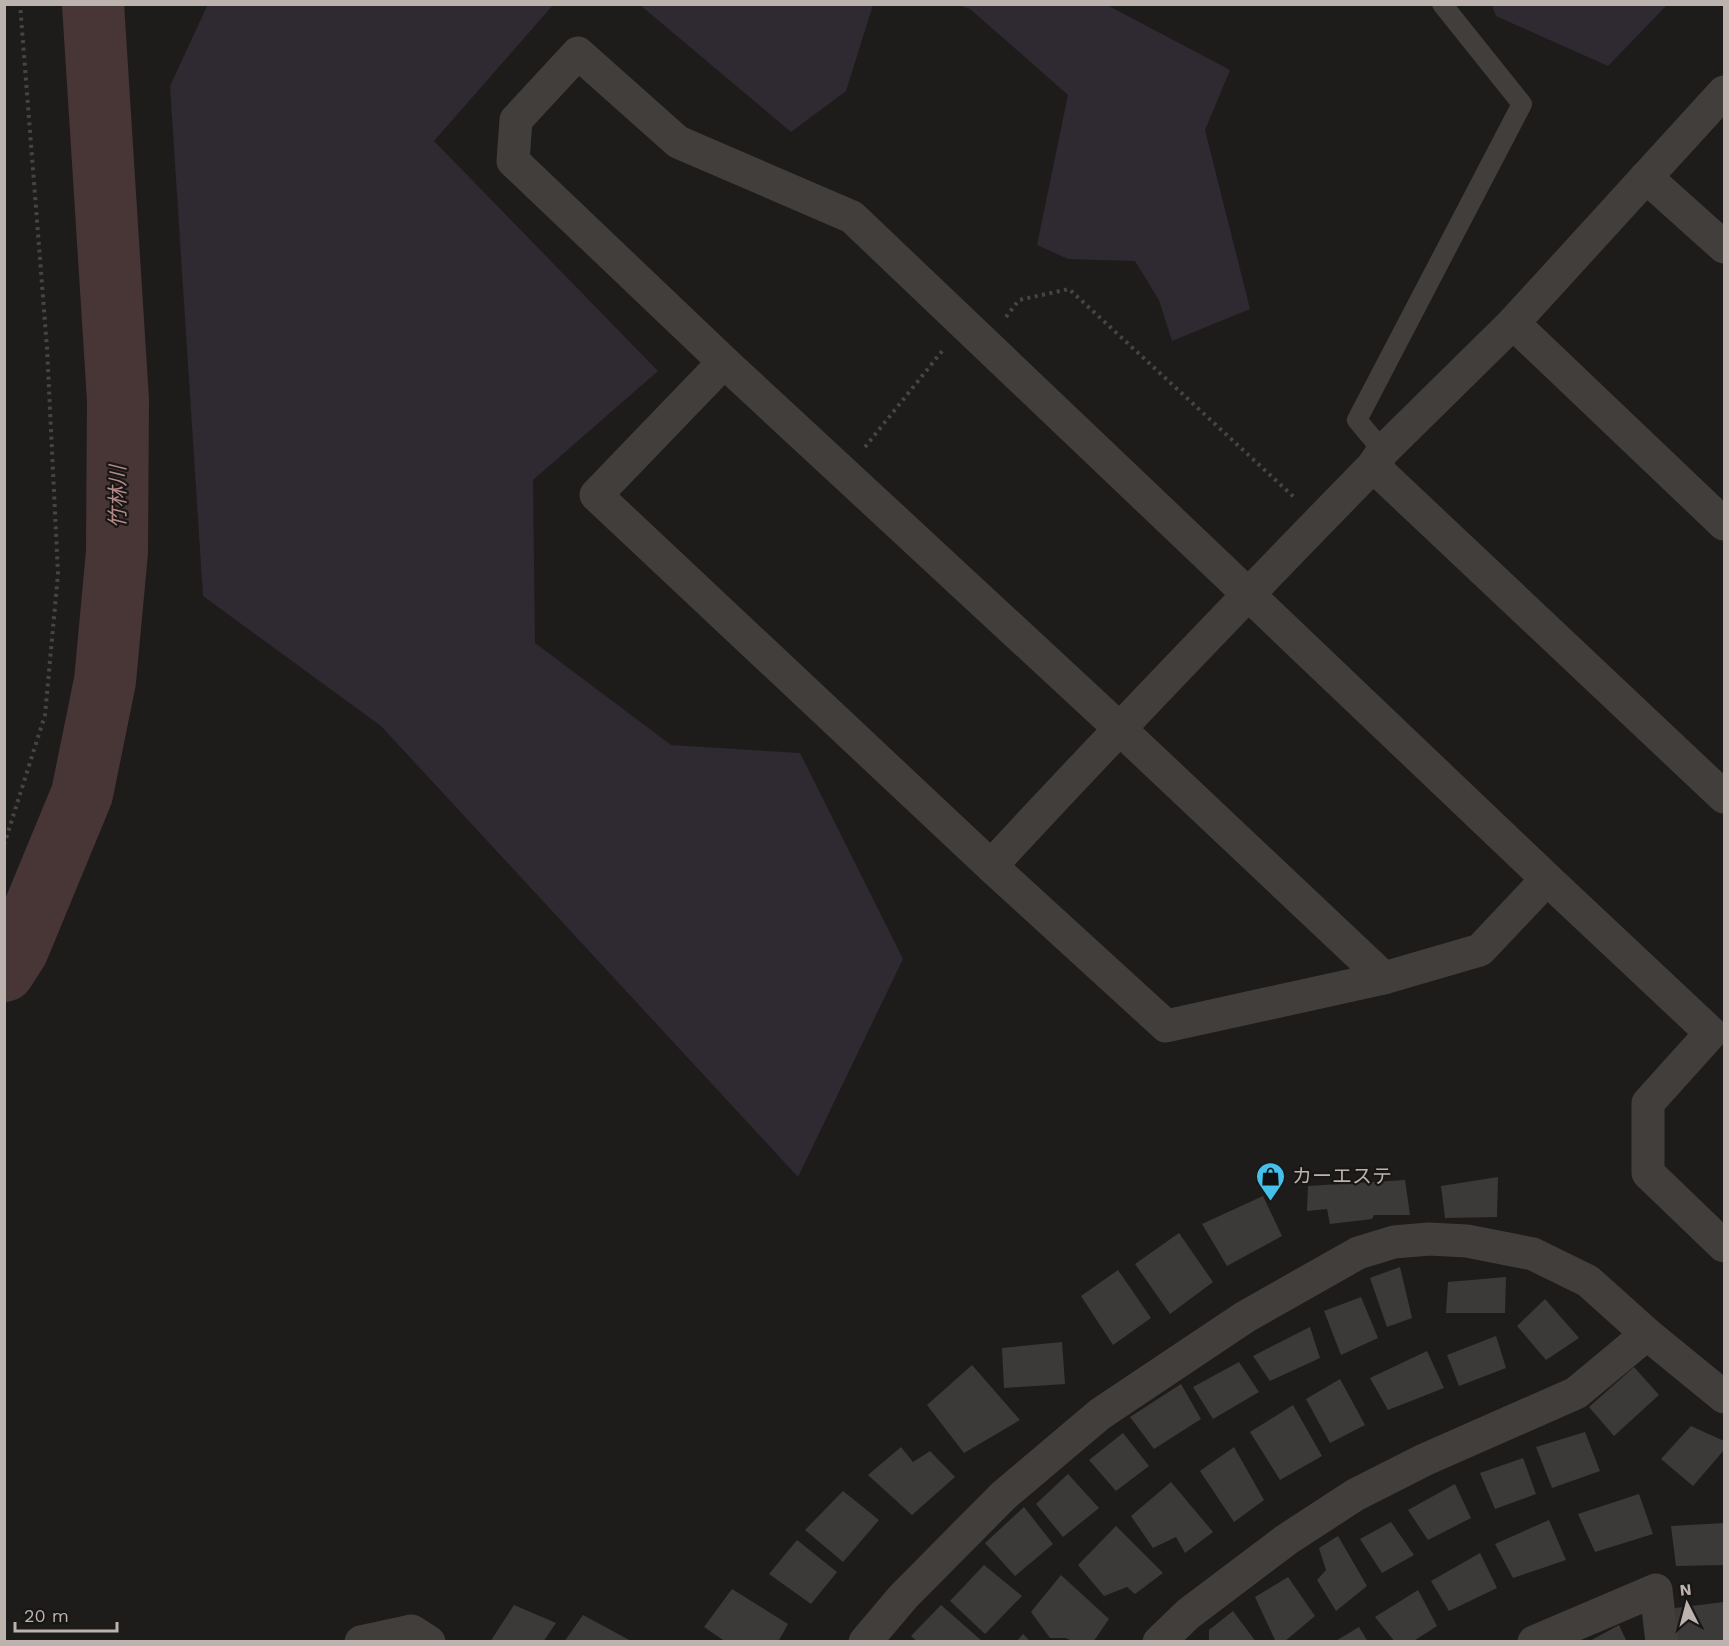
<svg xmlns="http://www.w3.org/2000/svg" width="1729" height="1646" font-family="'Work Sans','Noto Sans JP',sans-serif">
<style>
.green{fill:#2f2932}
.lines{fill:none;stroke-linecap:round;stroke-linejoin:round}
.river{stroke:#483636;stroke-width:62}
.building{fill:#3c3a38}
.path{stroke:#494442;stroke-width:4;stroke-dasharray:3 4.5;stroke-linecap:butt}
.service{stroke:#423e3c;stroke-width:20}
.minor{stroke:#423e3c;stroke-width:33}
.tertiary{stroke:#423e3c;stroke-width:33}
.labels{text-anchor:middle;stroke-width:4.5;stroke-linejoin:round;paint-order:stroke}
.poi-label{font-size:20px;fill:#bcb2ae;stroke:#181716;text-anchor:start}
.water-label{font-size:21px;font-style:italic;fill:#b48a87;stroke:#181716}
</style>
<rect width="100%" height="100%" fill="#1d1c1b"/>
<!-- green -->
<g class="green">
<path d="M208 4 553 5 434 141 658 371 533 480 535 643 671 745 800 753 903 959 798 1177 381 726 203 596 170 86Z"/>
<path d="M640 5H873L846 91 791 132Z"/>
<path d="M959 5H1107L1230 70 1205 130 1250 309 1172 341 1159 300 1135 261 1068 259 1037 245 1068 95 970 9Z"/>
<path d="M1492 5V4L1667 5 1608 66 1496 16Z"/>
</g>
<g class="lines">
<!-- river -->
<path class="river" d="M4 971 18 949 82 794 105 681 117 552 118 400 93 4"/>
</g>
<!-- building -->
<g class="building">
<path d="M1498 1177 1497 1217 1445 1218 1441 1186Z"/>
<path d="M1405 1180 1410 1215H1374L1372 1219 1330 1224 1327 1209 1307 1211 1308 1186Z"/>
<path d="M1263 1196 1282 1236 1227 1266 1202 1224Z"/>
<path d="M1179 1233 1213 1282 1170 1314 1135 1264Z"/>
<path d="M1400 1267 1412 1318 1387 1327 1370 1278Z"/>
<path d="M1118 1270 1151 1318 1113 1345 1081 1296Z"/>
<path d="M1506 1277 1505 1313H1446L1448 1282Z"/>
<path d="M1361 1297 1378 1338 1341 1355 1324 1311Z"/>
<path d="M1545 1299 1579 1338 1546 1360 1517 1326Z"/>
<path d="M1310 1327 1320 1358 1270 1381 1253 1356Z"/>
<path d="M1496 1336 1506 1368 1459 1386 1447 1355Z"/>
<path d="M1062 1342 1065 1384 1004 1388 1002 1348Z"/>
<path d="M1427 1351 1444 1388 1388 1410 1370 1378Z"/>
<path d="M1239 1362 1259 1392 1213 1419 1193 1387Z"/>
<path d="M972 1365 1020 1420 964 1453 927 1405Z"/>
<path d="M1634 1367 1659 1395 1614 1436 1589 1407Z"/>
<path d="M1340 1379 1365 1425 1330 1443 1306 1399Z"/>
<path d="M1181 1384 1201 1419 1154 1449 1130 1417Z"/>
<path d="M1293 1405 1322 1456 1280 1480 1250 1432Z"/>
<path d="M1691 1426 1724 1441V1450L1693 1486 1661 1459Z"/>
<path d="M1585 1432 1600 1471 1552 1488 1536 1447Z"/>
<path d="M1123 1433 1149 1466 1116 1491 1089 1460Z"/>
<path d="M901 1447 913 1462 930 1451 955 1477 912 1515 868 1475Z"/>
<path d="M1234 1447 1264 1500 1234 1522 1200 1471Z"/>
<path d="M1523 1458 1536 1494 1495 1509 1480 1473Z"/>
<path d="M1068 1474 1099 1508 1063 1537 1036 1504Z"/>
<path d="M1171 1482 1213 1532 1185 1553 1176 1537 1153 1548 1131 1516Z"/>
<path d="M1455 1484 1471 1518 1428 1540 1408 1510Z"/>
<path d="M843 1491 879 1520 843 1562 805 1530Z"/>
<path d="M1639 1494 1653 1534 1595 1552 1578 1514Z"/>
<path d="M1024 1507 1053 1544 1015 1576 985 1543Z"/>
<path d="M1549 1520 1566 1560 1513 1578 1495 1544Z"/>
<path d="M1391 1522 1414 1555 1382 1573 1360 1539Z"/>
<path d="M1724 1523V1565L1676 1566 1671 1526Z"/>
<path d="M1116 1526 1163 1573 1135 1594 1127 1587 1104 1596 1078 1565Z"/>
<path d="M1338 1536 1367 1586 1336 1611 1317 1580 1326 1570 1319 1548Z"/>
<path d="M797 1540 837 1572 811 1604 769 1574Z"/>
<path d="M1480 1553 1497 1588 1449 1611 1431 1581Z"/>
<path d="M984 1565 1022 1596 985 1634 950 1601Z"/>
<path d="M1061 1575 1109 1619 1093 1642H1074L1066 1638H1050L1031 1612Z"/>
<path d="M1288 1577 1315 1616 1284 1642H1276L1255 1597Z"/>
<path d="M732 1589 788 1624 778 1642H726L704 1627Z"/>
<path d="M1418 1590 1437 1626 1412 1642H1395L1375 1617Z"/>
<path d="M1724 1602V1640L1676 1642 1675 1608Z"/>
<path d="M514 1605 556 1623 543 1642H490Z"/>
<path d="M941 1605 983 1642H918L911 1636Z"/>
<path d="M1233 1611 1256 1642H1209V1630Z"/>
<path d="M583 1615 633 1642H564Z"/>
<path d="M1619 1625 1627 1642H1588Z"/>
<path d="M1359 1627 1368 1642H1334Z"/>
<path d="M1023 1634 1031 1642H1016Z"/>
</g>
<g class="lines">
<!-- path -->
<g class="path">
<path d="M1006 317 1019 300 1069 289 1296 499"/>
<path d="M865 447 943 350"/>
<path d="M4 845 45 715 58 574 47 348 20 4"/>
</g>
<!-- service -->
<path class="service" d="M1383 451 1357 420 1522 104 1442 4"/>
<!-- minor -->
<g class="minor">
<path d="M1646 177 1724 247"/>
<path d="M724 362 1119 728 1384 978"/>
<path d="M1373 466 1724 797"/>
<path d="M991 866 1166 1026 1384 978 1480 950 1547 879 852 217 678 142 578 53 516 120 513 161 724 362 596 495 991 866C1116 731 1244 598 1373 466L1383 451 1513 323 1724 92"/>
<path d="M1547 879 1711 1033 1648 1103V1173L1724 1246"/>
<path d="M361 1642 412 1631 429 1642"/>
<path d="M865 1642 903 1597 1003 1496 1100 1414 1245 1317 1358 1253 1394 1242 1429 1239 1467 1241 1533 1254 1588 1281 1647 1334 1724 1397"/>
<path d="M1159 1642 1188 1614 1286 1540 1355 1495 1424 1460 1576 1393 1647 1334"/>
<path d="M1534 1642 1656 1590 1662 1642"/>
</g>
<!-- tertiary -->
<path class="tertiary" d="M1513 323 1724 524"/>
</g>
<!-- icons -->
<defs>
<symbol id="shop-pin" viewBox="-11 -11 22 30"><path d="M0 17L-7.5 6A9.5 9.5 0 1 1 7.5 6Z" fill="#45c0eb" stroke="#181716"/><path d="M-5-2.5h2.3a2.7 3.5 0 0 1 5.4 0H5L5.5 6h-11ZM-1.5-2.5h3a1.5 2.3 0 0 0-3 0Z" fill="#111"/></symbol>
</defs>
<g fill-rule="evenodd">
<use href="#shop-pin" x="1254" y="1160" width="33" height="45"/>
</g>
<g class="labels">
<!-- poi labels -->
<g class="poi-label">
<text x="1292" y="1183">カーエステ</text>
</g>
<!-- water labels -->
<g class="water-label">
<text transform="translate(118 497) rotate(-90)" y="7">竹林川</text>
</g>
</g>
<!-- border -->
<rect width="1729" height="1646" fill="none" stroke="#bcb2ae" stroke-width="12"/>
<!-- north arrow -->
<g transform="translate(1687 1604) rotate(354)" stroke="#181716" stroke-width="4.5" paint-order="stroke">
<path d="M0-4.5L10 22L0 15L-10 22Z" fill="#bcb2ae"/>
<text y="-9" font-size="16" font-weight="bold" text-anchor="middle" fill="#bcb2ae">N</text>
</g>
<!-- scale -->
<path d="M15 1622v9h102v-9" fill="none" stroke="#bcb2ae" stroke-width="3"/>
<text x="24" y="1622" font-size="18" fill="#bcb2ae" stroke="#181716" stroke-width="4.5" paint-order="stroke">20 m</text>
</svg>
